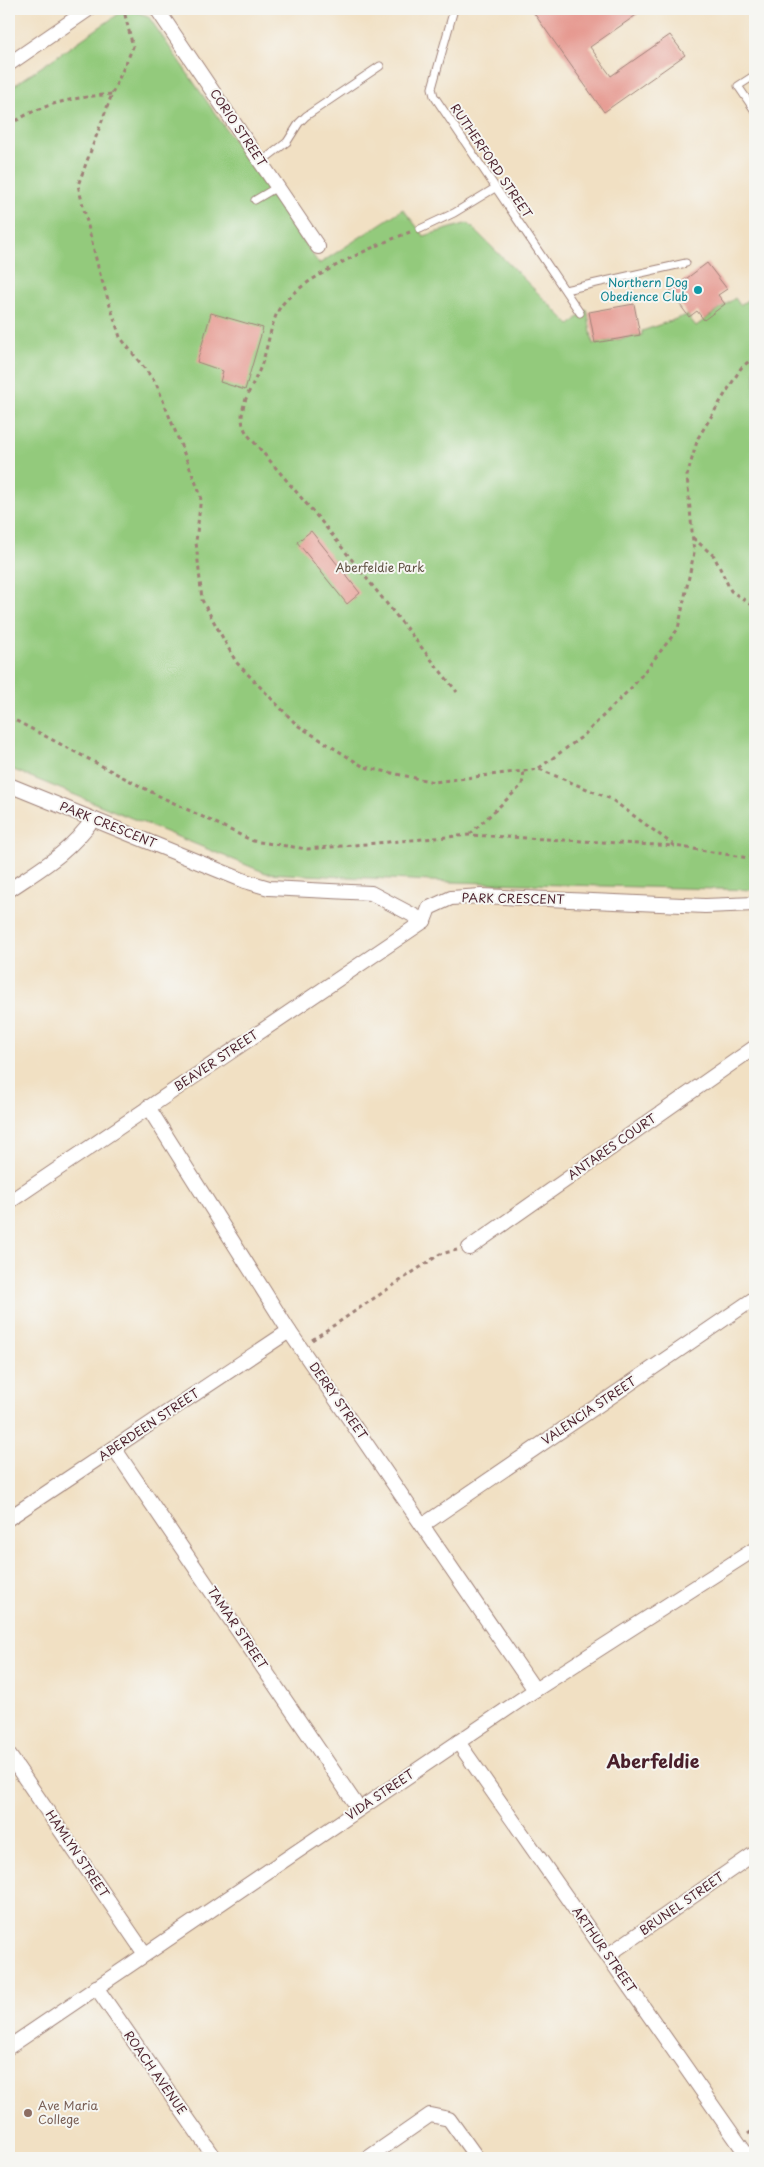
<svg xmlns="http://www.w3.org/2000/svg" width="764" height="2167" font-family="'Playpen Sans',sans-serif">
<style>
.green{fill:#93ca7c;stroke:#6e7454}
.building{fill:#e69a91}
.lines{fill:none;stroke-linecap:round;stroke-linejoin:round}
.service-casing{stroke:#9e8077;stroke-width:9}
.minor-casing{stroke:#9e8077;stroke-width:16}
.tertiary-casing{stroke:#9e8077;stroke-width:19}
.path{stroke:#9e8077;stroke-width:3;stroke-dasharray:4 4;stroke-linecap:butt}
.service{stroke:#fff;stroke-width:7}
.minor{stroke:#fff;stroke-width:14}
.tertiary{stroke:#fff;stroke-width:18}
.culture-dot{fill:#0f9aa8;stroke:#f6f6f2;stroke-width:2}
.education-dot{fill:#8d6e63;stroke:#f6f6f2;stroke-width:2}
.labels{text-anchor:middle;stroke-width:4;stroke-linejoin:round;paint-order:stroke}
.street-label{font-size:12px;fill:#4a1f2b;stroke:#f6f6f2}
.culture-label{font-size:12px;fill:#0d838f;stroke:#f6f6f2;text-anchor:end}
.park-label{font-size:12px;fill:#605243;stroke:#f6f6f2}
.education-label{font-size:12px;fill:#785e54;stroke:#f6f6f2;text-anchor:start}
.district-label{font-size:18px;font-weight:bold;fill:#4a1f2b;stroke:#f6f6f2}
</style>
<rect width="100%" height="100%" fill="#f6f6f2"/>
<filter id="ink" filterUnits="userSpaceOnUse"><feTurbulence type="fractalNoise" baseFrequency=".02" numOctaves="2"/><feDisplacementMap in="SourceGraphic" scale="10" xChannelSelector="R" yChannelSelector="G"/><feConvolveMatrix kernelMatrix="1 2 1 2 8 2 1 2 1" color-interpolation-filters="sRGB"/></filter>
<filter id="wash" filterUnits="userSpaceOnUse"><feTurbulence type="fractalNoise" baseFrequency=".0096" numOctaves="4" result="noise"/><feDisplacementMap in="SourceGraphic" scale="20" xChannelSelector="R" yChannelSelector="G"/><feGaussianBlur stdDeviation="1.12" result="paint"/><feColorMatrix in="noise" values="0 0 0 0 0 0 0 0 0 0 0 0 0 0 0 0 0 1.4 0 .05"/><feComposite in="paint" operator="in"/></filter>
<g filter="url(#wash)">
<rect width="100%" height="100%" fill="#f1e0c3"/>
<!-- green -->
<path class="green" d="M126 9 148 16 319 264 403 209 424 236 468 223 570 325 587 309 593 344 642 335V331L687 315 696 326 735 298 740 305 755 295V890L452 882 266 873 9 768V89Z"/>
<g id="blocks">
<!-- building -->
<g class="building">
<path d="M531 9H645L590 47 611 76 670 35 685 55 604 112Z"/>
<path d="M707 263 727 289 718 295 725 304 704 320 697 311 689 317 670 291Z"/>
<path d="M634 304 640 335 595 343 589 312Z"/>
<path d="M211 313 263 328 245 390 220 382 223 371 197 362Z"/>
<path d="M311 531 360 593 347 604 297 542Z"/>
</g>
</g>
</g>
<g filter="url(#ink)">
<use href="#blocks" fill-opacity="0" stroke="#9e8077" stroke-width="1"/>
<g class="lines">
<defs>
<g id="service">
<path d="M454 9 432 88 434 96 580 313"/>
<path d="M755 75 738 86 755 111"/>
<path d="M261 162 287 142 299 123 306 116 380 66"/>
<path d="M255 200 277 187"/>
<path d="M420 229 454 213 495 188"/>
<path d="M565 290 686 263"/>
</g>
<g id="minor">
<path d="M157 9 318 247"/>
<path d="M9 64 89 9"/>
<path d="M9 785 245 881 269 888 371 893 424 921"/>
<path d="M9 890C43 867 69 853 93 819"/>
<path d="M424 921 429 908 451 898 481 896 705 906 755 904"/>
<path d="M148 1107 289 1331 535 1690"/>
<path d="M9 1202 424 921"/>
<path d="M469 1248 755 1047"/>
<path d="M114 1448 359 1809"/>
<path d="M9 1518 289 1331"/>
<path d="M423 1525 755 1298"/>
<path d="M458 1742 749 2158"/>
<path d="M9 1755 145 1954"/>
<path d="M608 1955 755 1853"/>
<path d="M96 1987 215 2158"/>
<path d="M9 2047 535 1690 755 1549"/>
<path d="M368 2158 430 2115 449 2119 477 2158"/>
</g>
<path id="tertiary" d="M749 2158 755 2154"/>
</defs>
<!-- service casing -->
<use href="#service" class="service-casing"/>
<!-- minor casing -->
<use href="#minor" class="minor-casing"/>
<!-- tertiary casing -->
<use href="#tertiary" class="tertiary-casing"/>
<!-- path -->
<g class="path">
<path d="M128 9 124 11 133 47 112 94 78 185 99 271 120 337 156 383 201 496 196 542 202 600 236 662 297 725 364 767 434 782 539 769 611 799 675 846 755 859"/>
<path d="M9 125C43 103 71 98 112 94"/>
<path d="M410 232C378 244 290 282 277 313 269 331 267 353 259 371 250 391 233 415 248 435L321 521 457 692"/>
<path d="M693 538 714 556 731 591 755 607"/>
<path d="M9 717 155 794 253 841 307 849 470 835 675 846"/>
<path d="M539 768 583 736 633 686 678 629 694 553 687 476 698 438 741 368 755 356"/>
<path d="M470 834 522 785 524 771"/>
<path d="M312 1340 440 1254 457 1250"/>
<path d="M748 2134 755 2129"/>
</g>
<!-- service -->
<use href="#service" class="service"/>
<!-- minor -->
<use href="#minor" class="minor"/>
<!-- tertiary -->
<use href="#tertiary" class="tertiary"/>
</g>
</g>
<!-- markers -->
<circle class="culture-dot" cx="698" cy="290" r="5"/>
<circle class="education-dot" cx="28" cy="2113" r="5"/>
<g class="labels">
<!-- street labels -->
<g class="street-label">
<text transform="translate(238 128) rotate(56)" y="4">CORIO STREET</text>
<text transform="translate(491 161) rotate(56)" y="4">RUTHERFORD STREET</text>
<text transform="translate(108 825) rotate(22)" y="4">PARK CRESCENT</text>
<text transform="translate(513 899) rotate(1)" y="4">PARK CRESCENT</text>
<text transform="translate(216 1061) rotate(-34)" y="4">BEAVER STREET</text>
<text transform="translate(612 1147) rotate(-35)" y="4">ANTARES COURT</text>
<text transform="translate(338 1401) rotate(55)" y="4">DERRY STREET</text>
<text transform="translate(589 1411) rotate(-34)" y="4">VALENCIA STREET</text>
<text transform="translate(149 1425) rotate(-34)" y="4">ABERDEEN STREET</text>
<text transform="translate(237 1628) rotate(56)" y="4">TAMAR STREET</text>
<text transform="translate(380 1795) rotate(-34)" y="4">VIDA STREET</text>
<text transform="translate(77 1854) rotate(56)" y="4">HAMLYN STREET</text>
<text transform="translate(682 1904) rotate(-35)" y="4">BRUNEL STREET</text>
<text transform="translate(604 1950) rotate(55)" y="4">ARTHUR STREET</text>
<text transform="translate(155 2073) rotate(55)" y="4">ROACH AVENUE</text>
</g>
<!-- culture labels -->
<g class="culture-label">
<text x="688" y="287">Northern Dog<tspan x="688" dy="14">Obedience Club</tspan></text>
</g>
<!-- park labels -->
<g class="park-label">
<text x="380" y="572">Aberfeldie Park</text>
</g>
<!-- education labels -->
<g class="education-label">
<text x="38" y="2110">Ave Maria<tspan x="38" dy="14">College</tspan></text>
</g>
<!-- district labels -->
<g class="district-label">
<text x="653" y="1768">Aberfeldie</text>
</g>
</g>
<!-- margin -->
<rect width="764" height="2167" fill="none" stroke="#f6f6f2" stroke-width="30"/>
</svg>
